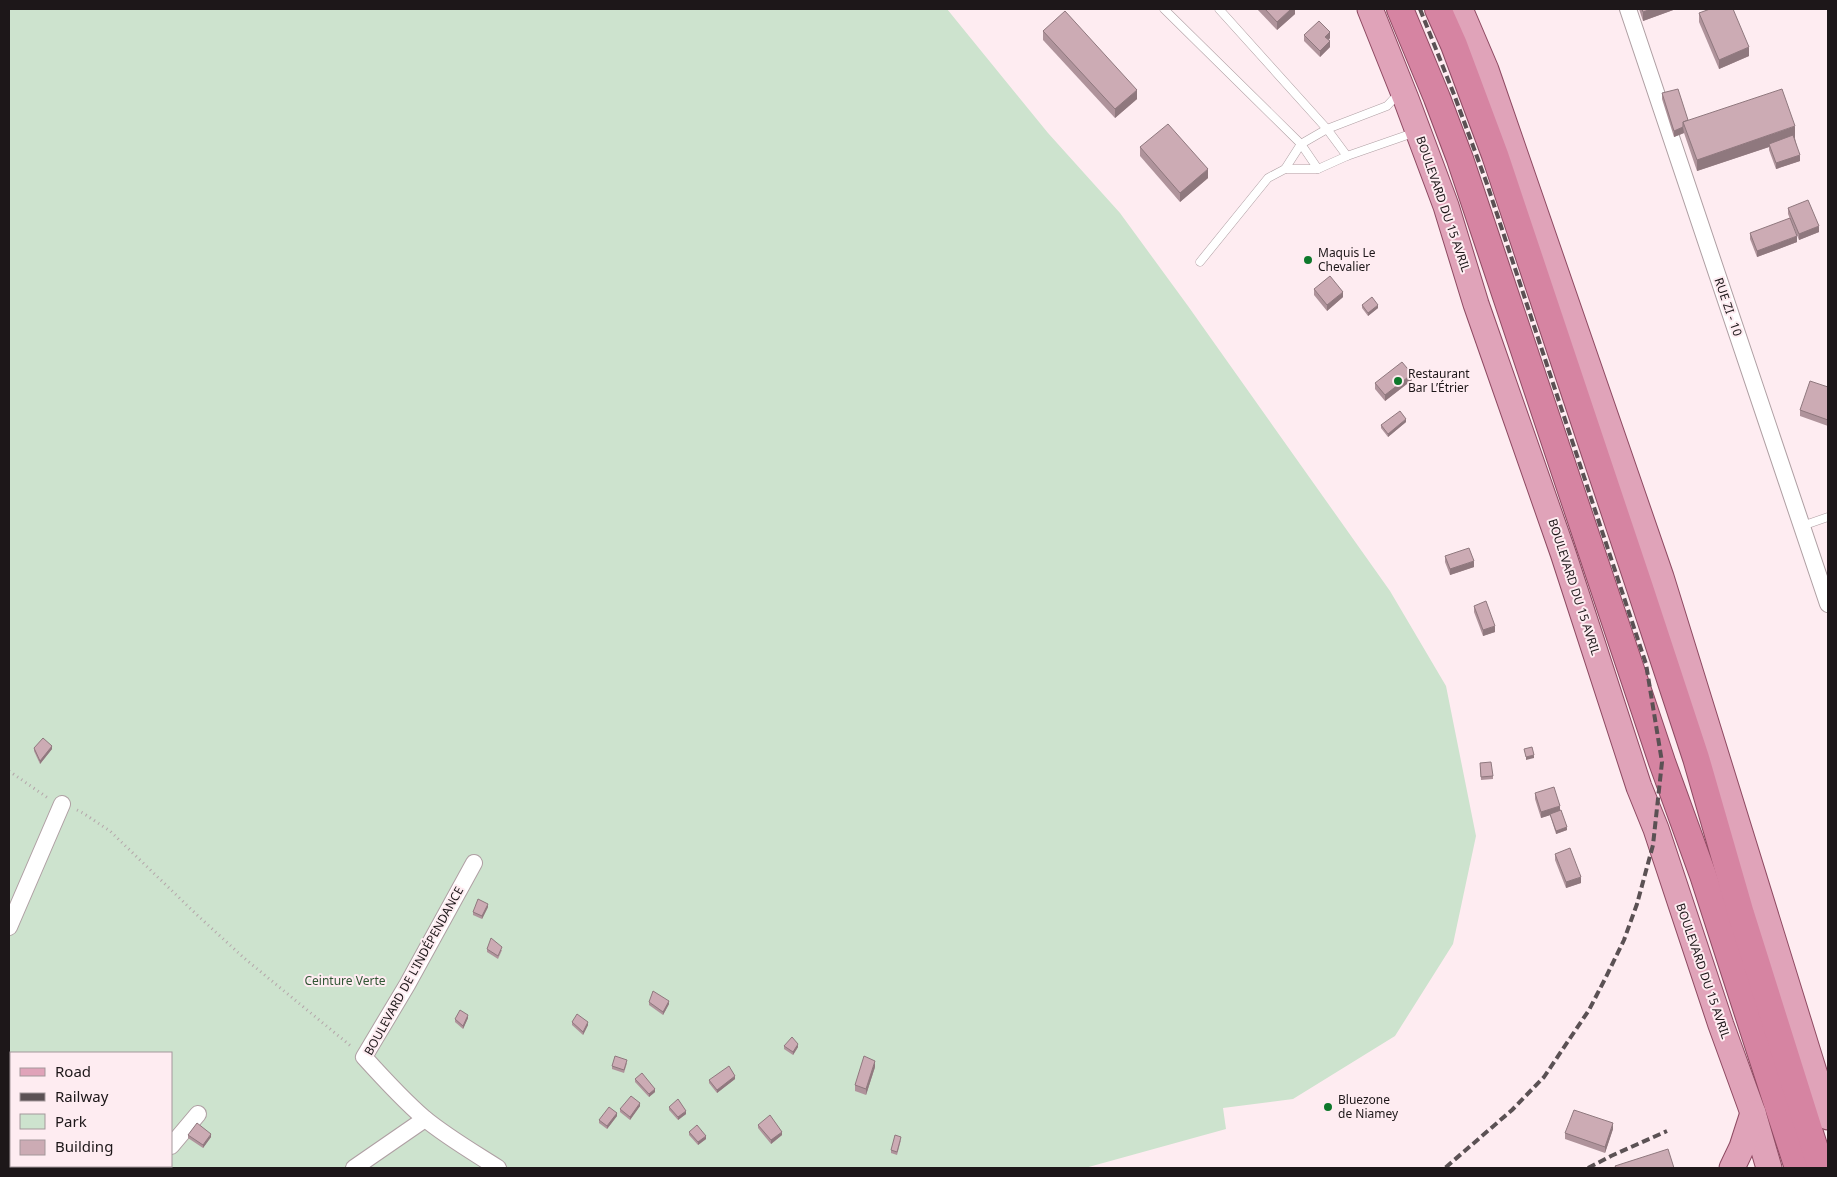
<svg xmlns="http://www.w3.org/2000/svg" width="1837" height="1177" font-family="'Noto Sans',sans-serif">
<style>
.green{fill:#cde3ce;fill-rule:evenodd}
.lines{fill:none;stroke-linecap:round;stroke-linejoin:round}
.service-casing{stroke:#af9fa3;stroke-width:9}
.minor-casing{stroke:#af9fa3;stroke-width:18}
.primary-casing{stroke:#8e4a62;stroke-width:27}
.trunk-casing{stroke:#8e4a62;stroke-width:28}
.path{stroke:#b4a6aa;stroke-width:3;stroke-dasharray:1 4;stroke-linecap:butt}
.service{stroke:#fff;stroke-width:8}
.minor{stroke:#fff;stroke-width:16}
.primary{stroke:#e0a3b9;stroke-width:25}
.trunk{stroke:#d684a2;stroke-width:26}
.rail{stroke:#5b5154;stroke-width:4;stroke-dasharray:8 4;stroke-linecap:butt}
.wall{fill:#af939b}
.shaded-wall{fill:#8f787e}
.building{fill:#ccabb4;stroke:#8f787e}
.poi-dot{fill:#0d782b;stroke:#feecf1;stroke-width:2}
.labels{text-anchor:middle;stroke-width:4;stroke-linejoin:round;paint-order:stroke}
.street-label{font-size:12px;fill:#1d1719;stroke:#feecf1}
.poi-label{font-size:12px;fill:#1d1719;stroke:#feecf1;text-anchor:start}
.park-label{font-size:12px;fill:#305634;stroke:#feecf1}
</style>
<rect width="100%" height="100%" fill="#feecf1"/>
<!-- green -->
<path class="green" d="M9 9H947L1048 133 1120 213 1188 306 1390 591 1446 686 1476 836 1453 944 1395 1036 1293 1099 1223 1108 1226 1129 1085 1168H9ZM11 1053H171V1166H11Z"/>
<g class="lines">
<defs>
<g id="service">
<path d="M1164 9 1301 144 1318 169"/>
<path d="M1219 9 1327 129 1347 156"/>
<path d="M1285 169 1301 144 1327 129 1387 106 1400 92"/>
<path d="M1200 262 1268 178 1285 169H1318L1347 156 1416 132"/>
<path d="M1802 526 1828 517"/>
</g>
<g id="minor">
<path d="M1628 9 1828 604"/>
<path d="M474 863 407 985 364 1057C383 1078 402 1099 424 1118 447 1137 473 1152 498 1168"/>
<path d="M9 927 62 804"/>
<path d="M9 1122 11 1129"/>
<path d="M171 1146 198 1114"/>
<path d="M24 1166 25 1168"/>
<path d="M155 1168 157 1166"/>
<path d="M354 1168 425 1119"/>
</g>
<g id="primary">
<path d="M1370 9 1406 99 1446 206 1476 304 1563 553 1639 787 1656 829 1721 1025 1753 1113 1769 1168"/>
<path d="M1460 9 1486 70 1661 577 1828 1117"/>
<path d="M1732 1168 1742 1147 1753 1113"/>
</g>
<g id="trunk">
<path d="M1400 9 1437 98 1460 159 1662 762 1703 875 1798 1168"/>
<path d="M1438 9 1454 45 1495 155 1640 588 1696 758 1741 914 1821 1168"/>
</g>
</defs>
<!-- service casing -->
<use href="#service" class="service-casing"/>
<!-- minor casing -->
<use href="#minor" class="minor-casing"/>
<!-- primary casing -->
<use href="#primary" class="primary-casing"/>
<!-- trunk casing -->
<use href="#trunk" class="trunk-casing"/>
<!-- path -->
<g class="path">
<path d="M9 771 48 798"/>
<path d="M77 810 83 813 110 831 195 913 244 958 352 1047"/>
</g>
<!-- service -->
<use href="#service" class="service"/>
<!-- minor -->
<use href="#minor" class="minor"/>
<!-- primary -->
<use href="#primary" class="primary"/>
<!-- trunk -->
<use href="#trunk" class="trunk"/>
<!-- rail -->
<g class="rail">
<path d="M1420 9 1455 97 1487 184 1646 664 1662 762 1653 845 1637 904 1624 940 1606 977 1589 1010 1544 1077 1512 1110 1445 1168"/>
<path d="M1588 1168 1611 1156 1667 1131"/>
</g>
</g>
<!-- wall -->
<g class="wall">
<path d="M1257 9H1295V14L1277 30Z"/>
<path d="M1639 9H1676L1643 21Z"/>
<path d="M1699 13 1749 56 1719 69 1699 22Z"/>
<path d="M1043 31 1137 99 1115 118 1043 40Z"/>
<path d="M1304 35 1330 38 1329 40 1330 47 1320 57 1304 41Z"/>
<path d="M1662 93 1688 120 1795 138 1800 161 1776 169 1769 150V147L1697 171 1684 133 1674 137 1662 99Z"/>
<path d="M1140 147 1208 178 1180 202 1140 156Z"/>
<path d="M1788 208 1819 232 1799 240 1788 214Z"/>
<path d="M1750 233 1797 242 1757 257 1750 239Z"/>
<path d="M1314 289 1343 297 1327 311 1314 295Z"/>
<path d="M1362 305 1378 308 1368 316 1362 308Z"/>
<path d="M1412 380 1385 401 1375 389V383Z"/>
<path d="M1828 387V426L1800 416V410Z"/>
<path d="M1406 422 1388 437 1381 428V425Z"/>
<path d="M1445 556 1474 567 1450 575 1445 562Z"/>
<path d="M1474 606 1495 632 1483 636 1474 612Z"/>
<path d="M34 748 52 749 40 764 34 751Z"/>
<path d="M1480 766 1493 776V779L1481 780Z"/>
<path d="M1535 793 1560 810 1567 830 1556 834 1550 815 1541 818 1535 799Z"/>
<path d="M1555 854 1581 883 1566 888 1555 860Z"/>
<path d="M488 907 482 919 473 915V912Z"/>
<path d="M487 949 502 950 498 959 487 952Z"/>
<path d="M649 1002 669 1004 663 1015 649 1005Z"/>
<path d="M468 1018 463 1029 455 1022V1019Z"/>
<path d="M572 1022 588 1025 583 1035 572 1025Z"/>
<path d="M784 1046 798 1047 793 1055 784 1049Z"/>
<path d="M627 1063 624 1073 612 1069V1066Z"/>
<path d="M875 1067 866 1095 855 1091V1085Z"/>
<path d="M635 1079 655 1092 649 1097 635 1082Z"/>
<path d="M735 1079 717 1093 709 1083V1080Z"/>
<path d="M640 1106 630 1120 620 1112V1109Z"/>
<path d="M669 1107 686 1114 678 1120 669 1110Z"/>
<path d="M617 1116 607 1129 599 1123V1120Z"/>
<path d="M758 1125 782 1135 771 1144 758 1128Z"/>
<path d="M1613 1129 1605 1153 1565 1139V1133Z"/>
<path d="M689 1132 706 1139 698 1145 689 1135Z"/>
<path d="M188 1135 211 1137 203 1148 188 1138Z"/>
<path d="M901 1140 897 1155 891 1153V1150Z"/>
</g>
<!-- shaded-wall -->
<g class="shaded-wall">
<path d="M1291 9H1295V14L1277 30V22Z"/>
<path d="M1651 9H1676L1643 21V12Z"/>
<path d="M1330 32V38L1325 43V37Z"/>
<path d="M1330 41V47L1320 57V51Z"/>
<path d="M1749 47V56L1719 69V60Z"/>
<path d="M1137 90V99L1115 118V109Z"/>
<path d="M1795 126V138L1770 147 1769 144V147L1697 171V160Z"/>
<path d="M1683 127 1684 133 1674 137V131Z"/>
<path d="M1800 155V161L1776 169V163Z"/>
<path d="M1208 169V178L1180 202V193Z"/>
<path d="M1819 226V232L1799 240V234Z"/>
<path d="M1797 236V242L1757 257V251Z"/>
<path d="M1343 292V297L1327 311V305Z"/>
<path d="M1378 305V308L1368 316V313Z"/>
<path d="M1412 374V380L1385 401V395Z"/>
<path d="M1406 419V422L1388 437V434Z"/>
<path d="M1474 561V567L1450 575V569Z"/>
<path d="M1495 626V632L1483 636V630Z"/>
<path d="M52 746V749L40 764V761Z"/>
<path d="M1534 755V758L1526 760V757Z"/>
<path d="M1560 806V812L1541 818V812Z"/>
<path d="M1567 827V830L1556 834V831Z"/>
<path d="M1581 877V883L1566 888V882Z"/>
<path d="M488 904V907L482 919V916Z"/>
<path d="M669 1001V1004L663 1015V1012Z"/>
<path d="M468 1015V1018L463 1029V1026Z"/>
<path d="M588 1022V1025L583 1035V1032Z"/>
<path d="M798 1044V1047L793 1055V1052Z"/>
<path d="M875 1061V1067L866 1095V1089Z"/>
<path d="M735 1076V1079L717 1093V1090Z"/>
<path d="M655 1089V1092L649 1097V1094Z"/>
<path d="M640 1103V1106L630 1120V1117Z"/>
<path d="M686 1111V1114L678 1120V1117Z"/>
<path d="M617 1113V1116L607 1129V1126Z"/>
<path d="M1613 1123V1129L1605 1153V1147Z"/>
<path d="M782 1132V1135L771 1144V1140Z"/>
<path d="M211 1134V1137L203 1148V1145Z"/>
<path d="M706 1136V1139L698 1145V1142Z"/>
</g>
<!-- building -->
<g class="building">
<path d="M1265 9H1291L1277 22Z"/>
<path d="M1642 9H1651L1643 12Z"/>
<path d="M1710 9H1733L1749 47 1719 60 1699 13Z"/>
<path d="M1065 11 1137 90 1115 109 1043 31Z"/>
<path d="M1319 21 1330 32 1325 37 1330 41 1320 51 1304 35Z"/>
<path d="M1678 89 1688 120 1683 122V127L1674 131 1662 93Z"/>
<path d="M1782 89 1795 126 1697 160 1683 122Z"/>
<path d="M1168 124 1208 169 1180 193 1140 147Z"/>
<path d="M1793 135 1800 155 1776 163 1769 144Z"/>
<path d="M1808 200 1819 226 1799 234 1788 208Z"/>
<path d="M1790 218 1797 236 1757 251 1750 233Z"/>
<path d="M1330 276 1343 292 1327 305 1314 289Z"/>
<path d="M1372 297 1378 305 1368 313 1362 305Z"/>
<path d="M1402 362 1412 374 1385 395 1375 383Z"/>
<path d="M1810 381 1828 387V420L1800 410Z"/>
<path d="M1400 411 1406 419 1388 434 1381 425Z"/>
<path d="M1469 548 1474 561 1450 569 1445 556Z"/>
<path d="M1486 601 1495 626 1483 630 1474 606Z"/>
<path d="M43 738 52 746 40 761 34 748Z"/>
<path d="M1532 747 1534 755 1526 757 1524 749Z"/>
<path d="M1491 762 1493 776 1481 777 1480 763Z"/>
<path d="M1554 787 1560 806 1541 812 1535 793Z"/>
<path d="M1561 810 1567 827 1556 831 1550 814Z"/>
<path d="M1570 848 1581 877 1566 882 1555 854Z"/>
<path d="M478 899 488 904 482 916 473 912Z"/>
<path d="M491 938 502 947 498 956 487 949Z"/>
<path d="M653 991 669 1001 663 1012 649 1002Z"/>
<path d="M460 1010 468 1015 463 1026 455 1019Z"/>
<path d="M577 1014 588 1022 583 1032 572 1022Z"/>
<path d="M792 1037 798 1044 793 1052 784 1046Z"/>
<path d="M615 1056 627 1060 624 1070 612 1066Z"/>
<path d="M864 1056 875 1061 866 1089 855 1085Z"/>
<path d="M729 1066 735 1076 717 1090 709 1080Z"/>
<path d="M642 1073 655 1089 649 1094 635 1079Z"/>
<path d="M631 1096 640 1103 630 1117 620 1109Z"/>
<path d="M678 1099 686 1111 678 1117 669 1107Z"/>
<path d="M609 1107 617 1113 607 1126 599 1120Z"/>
<path d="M1574 1110 1613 1123 1605 1147 1565 1133Z"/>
<path d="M770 1115 782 1132 771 1140 758 1125Z"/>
<path d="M197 1123 211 1134 203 1145 188 1135Z"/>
<path d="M697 1125 706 1136 698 1142 689 1132Z"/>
<path d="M895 1135 901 1137 897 1152 891 1150Z"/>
<path d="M1668 1149 1674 1168H1616L1615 1166Z"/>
</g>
<!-- markers -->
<g class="poi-dot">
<circle cx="1308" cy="260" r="5"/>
<circle cx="1398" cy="381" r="5"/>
<circle cx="1328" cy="1107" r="5"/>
</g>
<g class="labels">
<!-- street labels -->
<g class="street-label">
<text transform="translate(1443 204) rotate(71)" y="4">BOULEVARD DU 15 AVRIL</text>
<text transform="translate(1728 307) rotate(71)" y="4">RUE ZI - 10</text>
<text transform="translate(1574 587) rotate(72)" y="4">BOULEVARD DU 15 AVRIL</text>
<text transform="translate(414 971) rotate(-61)" y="4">BOULEVARD DE L'INDÉPENDANCE</text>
<text transform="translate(1703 971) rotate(71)" y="4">BOULEVARD DU 15 AVRIL</text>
</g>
<!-- poi labels -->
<g class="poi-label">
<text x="1318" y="257">Maquis Le<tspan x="1318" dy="14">Chevalier</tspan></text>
<text x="1408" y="378">Restaurant<tspan x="1408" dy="14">Bar L’Étrier</tspan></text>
<text x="1338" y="1104">Bluezone<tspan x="1338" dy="14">de Niamey</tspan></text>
</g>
<!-- park labels -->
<g class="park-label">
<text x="345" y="985">Ceinture Verte</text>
</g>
</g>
<!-- border -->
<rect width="1837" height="1177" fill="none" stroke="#1d1719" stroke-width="20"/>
<!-- legend -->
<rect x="10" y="1052" width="162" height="115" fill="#feecf1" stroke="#a4979b"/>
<rect x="20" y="1068" width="25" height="8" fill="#e0a3b9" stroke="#a4979b"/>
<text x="55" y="1077" font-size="15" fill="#1d1719">Road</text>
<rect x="20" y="1093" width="25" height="8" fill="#5b5154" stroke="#a4979b"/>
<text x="55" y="1102" font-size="15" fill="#1d1719">Railway</text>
<rect x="20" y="1114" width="25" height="15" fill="#cde3ce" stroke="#a4979b"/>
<text x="55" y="1127" font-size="15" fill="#1d1719">Park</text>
<rect x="20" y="1140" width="25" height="15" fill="#ccabb4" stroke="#a4979b"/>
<text x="55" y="1152" font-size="15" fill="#1d1719">Building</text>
</svg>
